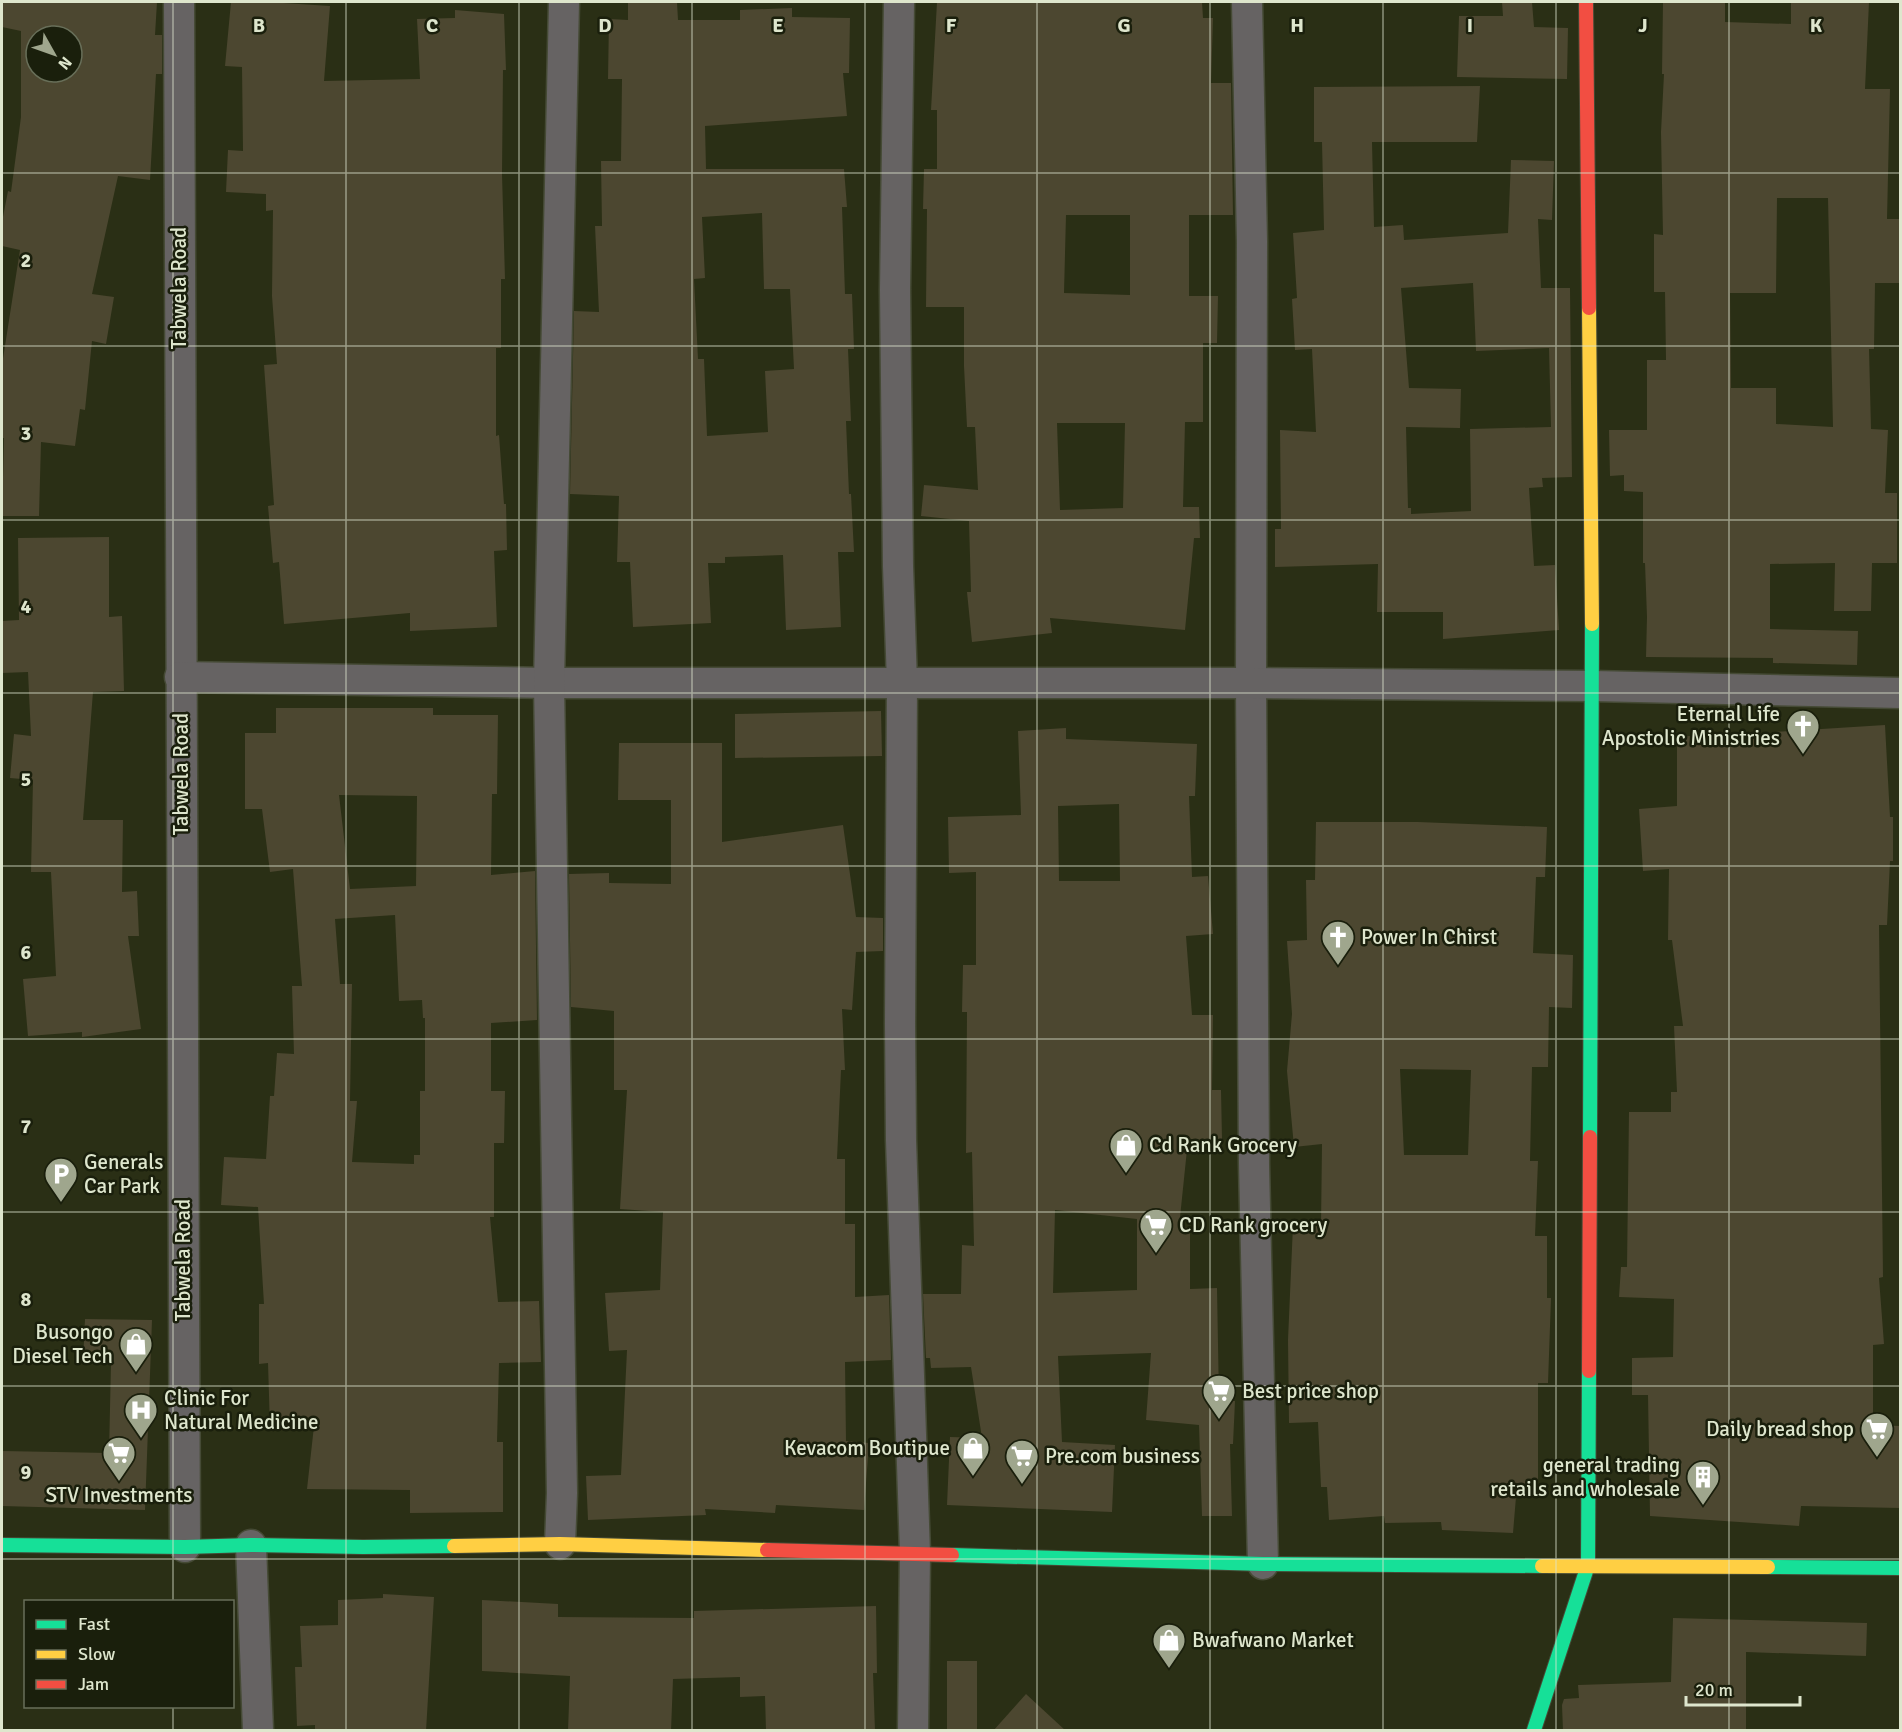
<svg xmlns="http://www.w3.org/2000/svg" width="1902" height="1732" font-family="Signika,sans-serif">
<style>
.building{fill:#4c4730;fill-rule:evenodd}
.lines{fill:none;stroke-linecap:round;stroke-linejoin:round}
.street-casing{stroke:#454a35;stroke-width:33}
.fast-casing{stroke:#454a35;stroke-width:16}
.slow-casing{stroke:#454a35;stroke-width:16}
.jam-casing{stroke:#454a35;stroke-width:16}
.street{stroke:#666363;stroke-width:30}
.fast{stroke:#16e098;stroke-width:14}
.slow{stroke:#ffcf43;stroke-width:14}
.jam{stroke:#f24e42;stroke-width:14}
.grid{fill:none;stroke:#dee6cd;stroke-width:1.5;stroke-opacity:0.55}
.labels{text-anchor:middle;stroke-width:5;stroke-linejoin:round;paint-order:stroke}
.street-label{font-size:21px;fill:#dee6cd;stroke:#1a1f0c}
.poi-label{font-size:21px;fill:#dee6cd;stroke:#1a1f0c;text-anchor:start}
.grid-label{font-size:20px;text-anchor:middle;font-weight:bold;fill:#dee6cd;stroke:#1a1f0c;stroke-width:5;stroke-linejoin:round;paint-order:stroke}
</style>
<rect width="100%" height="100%" fill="#2a2f15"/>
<!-- building -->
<g class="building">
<path d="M2 2H157L155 35H162V74H156L150 180 118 176 92 294 114 297 106 344 92 341 85 410 80 409 75 446 41 442 39 516H2L4 438H2V365L20 250 2 246V222L8 191 11 192 21 117V31L2 27ZM36 36H72V72H36Z"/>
<path d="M231 2H268L330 6 324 81 420 79 417 19 455 18V10L504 14 506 70H503L502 174 505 279H501V348H496V436L499 435 504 504H506L507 550 494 551 497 627 410 631V613L284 624 279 562 273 563 268 506 274 505 264 365 277 364 272 296 273 210 266 211V194L226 192 228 150 243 151 242 67 225 66Z"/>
<path d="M628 2H677L678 20H740V10L792 8V17L850 18 849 73H843L847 116 705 126 706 169H844L847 207H842L845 294H852L854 349H848L851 421H846L849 494H851L854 552H838L841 627 786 630 783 555 725 557V563H708L711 623 633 627 630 562H617L619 496 570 494 574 311 599 312 595 226H602L601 161H621L622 79H608L609 19 628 20ZM762 213 764 289H790L794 369 765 371 768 432 707 436 704 359H698L694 279 705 278 702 217Z"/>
<path d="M937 2H1202L1203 18H1213L1211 83H1231L1233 215H1189V296H1218L1217 343H1203V422H1185L1183 507H1199L1200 538H1194L1185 630 1050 618 1052 633 972 642 967 592H971L969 521 921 516 924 485 978 490 975 427H967L964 366V307H926L927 209H923L924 169H937V110H931ZM1066 215H1130V295L1064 293ZM1057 423H1125L1123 508 1060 510Z"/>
<path d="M1502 2H1532L1534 27 1568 28 1567 79 1457 77 1459 16H1503Z"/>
<path d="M1663 2H1725V22L1791 24V2H1869L1865 89H1890L1887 219H1899L1900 283H1875L1874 349H1869L1871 429 1888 430 1885 493H1897V563H1872L1871 611H1834L1835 563 1770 564V629L1858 631 1857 665 1773 663V658L1646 657 1647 617 1645 563H1643V492L1624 491V475L1610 476 1609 430H1647V360H1666L1665 292H1654V234L1663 235 1661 132 1664 74H1662ZM1777 198H1828L1833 427 1776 424V388H1731L1730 293H1776Z"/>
<path d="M1480 86 1477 142H1372L1374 227 1403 225 1404 240 1508 233 1511 160 1554 161 1552 220 1538 219 1541 288H1570L1572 477 1542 478 1543 487 1529 488 1534 566 1555 565 1559 630 1443 639V612H1377L1378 564 1275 567V529H1281L1280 430 1316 432 1312 349 1295 350 1292 299 1297 298 1293 233 1324 230 1322 142H1314V87ZM1473 283 1476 351 1549 348 1551 427 1470 429 1471 511 1411 514V508H1408L1406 427 1460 428 1461 389 1409 388 1401 288Z"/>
<path d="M109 537V617L122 616 124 691 93 692 83 820H123L122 892 137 891 139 936H128L141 1029 82 1037V1032L28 1036 23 979 56 976 51 872H31L33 780 10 778 14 734 31 736 28 672 2 673V621L19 620 18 538Z"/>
<path d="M276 708H433V715H498L497 794H492L491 875 535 871 537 1020 491 1023V1091H505L504 1143H494V1217H490L498 1302 539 1301 541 1362 499 1363 497 1442H503V1512L410 1513V1490L307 1489 314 1426 270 1428 268 1363 259 1364V1304H264L258 1207 221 1205 224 1157 266 1159 270 1096H274L277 1053 294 1054 292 986H302L293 869 270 872 262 809H245V733H276ZM339 795 417 796 416 886 350 889ZM395 915 399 1001 422 1000 423 1018H425V1091H420V1155H414V1164L352 1162 357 1101H350L352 984H340L335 919Z"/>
<path d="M881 711 882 756 735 758V714Z"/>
<path d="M1885 725 1890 817H1893V861H1890L1887 925H1879L1883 1277 1879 1278 1884 1344 1873 1345V1425L1900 1426V1508L1801 1506 1799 1526 1650 1516 1648 1395H1632V1358L1673 1357 1674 1299 1619 1297 1621 1267H1627L1629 1112H1671V1092H1677L1674 1026H1683L1672 940H1668L1669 869 1643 871 1639 809 1677 806V736L1775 737 1774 732Z"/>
<path d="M1066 728V739L1197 744 1195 796H1189L1192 877 1208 876 1213 934 1186 936 1192 1015H1213L1212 1090H1221L1222 1139 1188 1140 1179 1227H1190V1289L1217 1288 1219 1400 1235 1401 1233 1444H1230L1232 1516H1202L1199 1425 1146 1420 1151 1353 1058 1356 1062 1442 1115 1445 1112 1512 947 1505 950 1437 982 1438 971 1367 931 1368 930 1358H926L923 1294H961L962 1245 974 1246 972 1152 966 1153 967 1012H962L963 965H976V872L949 873 948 817 1021 815 1018 731ZM1119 804 1120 881H1059L1058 806ZM1055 1210 1137 1219V1290L1053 1293Z"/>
<path d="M619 743H722V842L843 825 856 917 883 918V951L856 952 852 1010 842 1009 845 1070H841L837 1159H845V1224H855V1297L889 1295 891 1360 845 1362 846 1441 869 1443 864 1510 776 1505 775 1513 705 1509 706 1515 588 1520 586 1476 621 1475 627 1350 609 1351 605 1293 660 1290 663 1212 620 1209 627 1090H614V1011L571 1007 569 874 609 873V883L671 884V800H618Z"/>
<path d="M1316 822H1418L1547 827 1545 877H1536L1533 953 1573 955 1572 1008 1549 1007 1548 1067H1532L1530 1161H1538L1535 1236H1547V1298H1551L1548 1383H1538V1497H1516L1513 1533 1442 1530 1441 1522 1385 1523 1384 1516 1329 1520 1327 1487H1321L1318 1422 1289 1423 1288 1340 1293 1225 1321 1226 1322 1144 1294 1147 1287 1071 1292 1014 1287 941 1307 940 1306 880H1315ZM1400 1069 1471 1070 1468 1155H1404Z"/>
<path d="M85 1319 152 1320 145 1510 2 1506V1451L109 1453 111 1363 83 1362Z"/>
<path d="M383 1594 434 1597 426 1731H315V1725L297 1726 295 1667H302L300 1626 338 1625V1600L383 1598Z"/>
<path d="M482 1600 558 1604V1617L694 1618V1611L876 1606 877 1673H873L875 1731H766L765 1696 740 1697V1677L673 1679 671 1731H568L570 1676 482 1671Z"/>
<path d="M1673 1618 1867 1623 1866 1656 1746 1652V1731H1563L1562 1705 1564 1699 1579 1698 1578 1685 1671 1682Z"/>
<rect x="947" y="1661" width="30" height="70"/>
<path d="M1026 1694 1066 1731H993Z"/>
</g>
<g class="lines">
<defs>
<g id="street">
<path d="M179 2 185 1547"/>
<path d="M899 2 895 290 898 566 902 683 900 1024 901 1140 915 1553 913 1730"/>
<path d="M1247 2 1252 242 1251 683 1254 1164 1263 1564"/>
<path d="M180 677 549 683H1251L1593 686 1900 693"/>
<path d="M560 1544 562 1493 549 683 564 2"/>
<path d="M251 1545 258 1730"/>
</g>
<g id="fast">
<path d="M1590 1137 1592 624"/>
<path d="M2 1545 185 1547 251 1545 363 1547 454 1546"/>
<path d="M952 1555 1263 1564 1542 1566"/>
<path d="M1768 1567 1900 1568"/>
<path d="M1534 1730 1588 1565 1589 1371"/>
</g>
<g id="slow">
<path d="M1589 308 1592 624"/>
<path d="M454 1546 560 1544 767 1550"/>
<path d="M1542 1566 1768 1567"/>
</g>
<g id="jam">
<path d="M1586 2 1589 308"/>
<path d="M1589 1371 1590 1137"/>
<path d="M767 1550 952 1555"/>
</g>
</defs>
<!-- street casing -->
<use href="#street" class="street-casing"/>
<!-- fast casing -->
<use href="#fast" class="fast-casing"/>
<!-- slow casing -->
<use href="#slow" class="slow-casing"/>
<!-- jam casing -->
<use href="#jam" class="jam-casing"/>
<!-- street -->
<use href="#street" class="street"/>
<!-- fast -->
<use href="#fast" class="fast"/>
<!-- slow -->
<use href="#slow" class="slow"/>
<!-- jam -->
<use href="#jam" class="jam"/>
</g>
<!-- grid -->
<path class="grid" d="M173 2V1602M346 2V1730M519 2V1730M692 2V1730M865 2V1730M1037 2V1730M1210 2V1730M1383 2V1730M1556 2V1730M1729 2V1730M2 173H1900M2 346H1900M2 520H1900M2 693H1900M2 866H1900M2 1039H1900M2 1212H1900M2 1386H1900M2 1559H1900M173 1706V1730"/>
<!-- icons -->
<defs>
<symbol id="church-pin" viewBox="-11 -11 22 30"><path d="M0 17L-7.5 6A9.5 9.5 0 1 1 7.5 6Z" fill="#9fa68d" stroke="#1a1f0c"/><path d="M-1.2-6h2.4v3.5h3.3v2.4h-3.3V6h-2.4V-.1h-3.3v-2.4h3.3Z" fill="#fff"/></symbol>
<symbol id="shop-pin" viewBox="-11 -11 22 30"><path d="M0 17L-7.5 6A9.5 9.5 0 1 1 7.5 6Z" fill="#9fa68d" stroke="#1a1f0c"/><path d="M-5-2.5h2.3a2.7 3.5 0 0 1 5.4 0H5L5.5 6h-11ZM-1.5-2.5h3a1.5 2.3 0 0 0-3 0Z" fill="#fff"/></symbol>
<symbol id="parking-pin" viewBox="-11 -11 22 30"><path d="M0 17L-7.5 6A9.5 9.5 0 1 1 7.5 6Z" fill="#9fa68d" stroke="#1a1f0c"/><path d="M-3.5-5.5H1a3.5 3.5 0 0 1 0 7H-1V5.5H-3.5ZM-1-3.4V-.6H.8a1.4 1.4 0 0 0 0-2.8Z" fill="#fff"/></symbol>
<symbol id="supermarket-pin" viewBox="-11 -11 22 30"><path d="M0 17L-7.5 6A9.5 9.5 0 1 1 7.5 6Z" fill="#9fa68d" stroke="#1a1f0c"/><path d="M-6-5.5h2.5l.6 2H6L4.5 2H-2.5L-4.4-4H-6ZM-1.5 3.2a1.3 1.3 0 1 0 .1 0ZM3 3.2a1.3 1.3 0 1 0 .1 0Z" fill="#fff"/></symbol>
<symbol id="hospital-pin" viewBox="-11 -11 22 30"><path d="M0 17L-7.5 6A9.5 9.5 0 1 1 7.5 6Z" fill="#9fa68d" stroke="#1a1f0c"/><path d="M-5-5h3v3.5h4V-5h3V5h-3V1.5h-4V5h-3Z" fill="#fff"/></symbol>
<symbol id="building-pin" viewBox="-11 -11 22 30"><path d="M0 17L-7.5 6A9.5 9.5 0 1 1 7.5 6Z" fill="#9fa68d" stroke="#1a1f0c"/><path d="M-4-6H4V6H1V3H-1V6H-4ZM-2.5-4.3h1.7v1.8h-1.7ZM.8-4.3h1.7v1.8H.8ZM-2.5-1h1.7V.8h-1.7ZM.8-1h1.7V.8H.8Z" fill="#fff"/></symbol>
</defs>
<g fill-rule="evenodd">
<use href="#church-pin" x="1784" y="707" width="38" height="52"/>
<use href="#church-pin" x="1319" y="918" width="38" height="52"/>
<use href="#shop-pin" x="1107" y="1126" width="38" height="52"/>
<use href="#parking-pin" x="42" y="1155" width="38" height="52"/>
<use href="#supermarket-pin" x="1137" y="1206" width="38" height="52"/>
<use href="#shop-pin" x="117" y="1325" width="38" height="52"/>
<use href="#supermarket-pin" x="1200" y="1372" width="38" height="52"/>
<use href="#hospital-pin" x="122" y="1391" width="38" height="52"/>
<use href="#supermarket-pin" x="1858" y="1410" width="38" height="52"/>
<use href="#shop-pin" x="954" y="1429" width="38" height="52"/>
<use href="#supermarket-pin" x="100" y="1434" width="38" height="52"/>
<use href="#supermarket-pin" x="1003" y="1437" width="38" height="52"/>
<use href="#building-pin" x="1684" y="1458" width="38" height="52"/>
<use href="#shop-pin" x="1150" y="1621" width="38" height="52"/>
</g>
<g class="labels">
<!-- street labels -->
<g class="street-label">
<text transform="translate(179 288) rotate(-90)" y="7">Tabwela Road</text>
<text transform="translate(181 774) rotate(-90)" y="7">Tabwela Road</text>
<text transform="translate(183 1260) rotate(-90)" y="7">Tabwela Road</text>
</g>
<!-- poi labels -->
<g class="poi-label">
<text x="1780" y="721" text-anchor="end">Eternal Life<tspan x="1780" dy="24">Apostolic Ministries</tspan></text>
<text x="1361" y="944">Power In Chirst</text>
<text x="1149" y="1152">Cd Rank Grocery</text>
<text x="84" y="1169">Generals<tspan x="84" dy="24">Car Park</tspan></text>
<text x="1179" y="1232">CD Rank grocery</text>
<text x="113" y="1339" text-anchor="end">Busongo<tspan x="113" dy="24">Diesel Tech</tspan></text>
<text x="1242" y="1398">Best price shop</text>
<text x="164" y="1405">Clinic For<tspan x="164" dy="24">Natural Medicine</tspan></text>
<text x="1854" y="1436" text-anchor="end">Daily bread shop</text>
<text x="950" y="1455" text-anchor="end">Kevacom Boutipue</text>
<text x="1045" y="1463">Pre.com business</text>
<text x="1680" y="1472" text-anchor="end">general trading<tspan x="1680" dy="24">retails and wholesale</tspan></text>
<text x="119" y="1502" text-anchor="middle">STV Investments</text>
<text x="1192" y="1647">Bwafwano Market</text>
</g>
</g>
<g class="grid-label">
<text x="259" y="32">B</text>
<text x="432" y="32">C</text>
<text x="605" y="32">D</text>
<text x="778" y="32">E</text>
<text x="951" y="32">F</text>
<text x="1124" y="32">G</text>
<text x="1297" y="32">H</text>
<text x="1470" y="32">I</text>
<text x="1643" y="32">J</text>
<text x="1816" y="32">K</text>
<text x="26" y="267">2</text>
<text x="26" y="440">3</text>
<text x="26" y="613">4</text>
<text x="26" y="786">5</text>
<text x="26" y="959">6</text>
<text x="26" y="1133">7</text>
<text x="26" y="1306">8</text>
<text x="26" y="1479">9</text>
</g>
<!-- border -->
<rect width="1902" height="1732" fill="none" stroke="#dee6cd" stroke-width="6"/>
<!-- legend -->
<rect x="24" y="1600" width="210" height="108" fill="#1a1f0c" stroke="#686f59" stroke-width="1.5"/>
<rect x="36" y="1620" width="30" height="9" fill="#16e098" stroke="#686f59" stroke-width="1.5"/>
<text x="78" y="1630" font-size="18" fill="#dee6cd">Fast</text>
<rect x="36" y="1650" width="30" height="9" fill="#ffcf43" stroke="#686f59" stroke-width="1.5"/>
<text x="78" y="1660" font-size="18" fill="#dee6cd">Slow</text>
<rect x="36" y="1680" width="30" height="9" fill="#f24e42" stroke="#686f59" stroke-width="1.5"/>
<text x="78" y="1690" font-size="18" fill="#dee6cd">Jam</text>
<!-- north arrow -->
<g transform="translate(54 54) rotate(130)"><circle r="28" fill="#1a1f0c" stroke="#686f59" stroke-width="1.5"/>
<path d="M0-4.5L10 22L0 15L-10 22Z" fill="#9fa68d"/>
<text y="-9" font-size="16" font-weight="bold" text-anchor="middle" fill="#dee6cd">N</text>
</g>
<!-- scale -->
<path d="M1686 1696v9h114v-9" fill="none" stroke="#dee6cd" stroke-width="3"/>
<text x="1695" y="1696" font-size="18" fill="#dee6cd" stroke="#1a1f0c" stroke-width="4.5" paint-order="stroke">20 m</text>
</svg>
